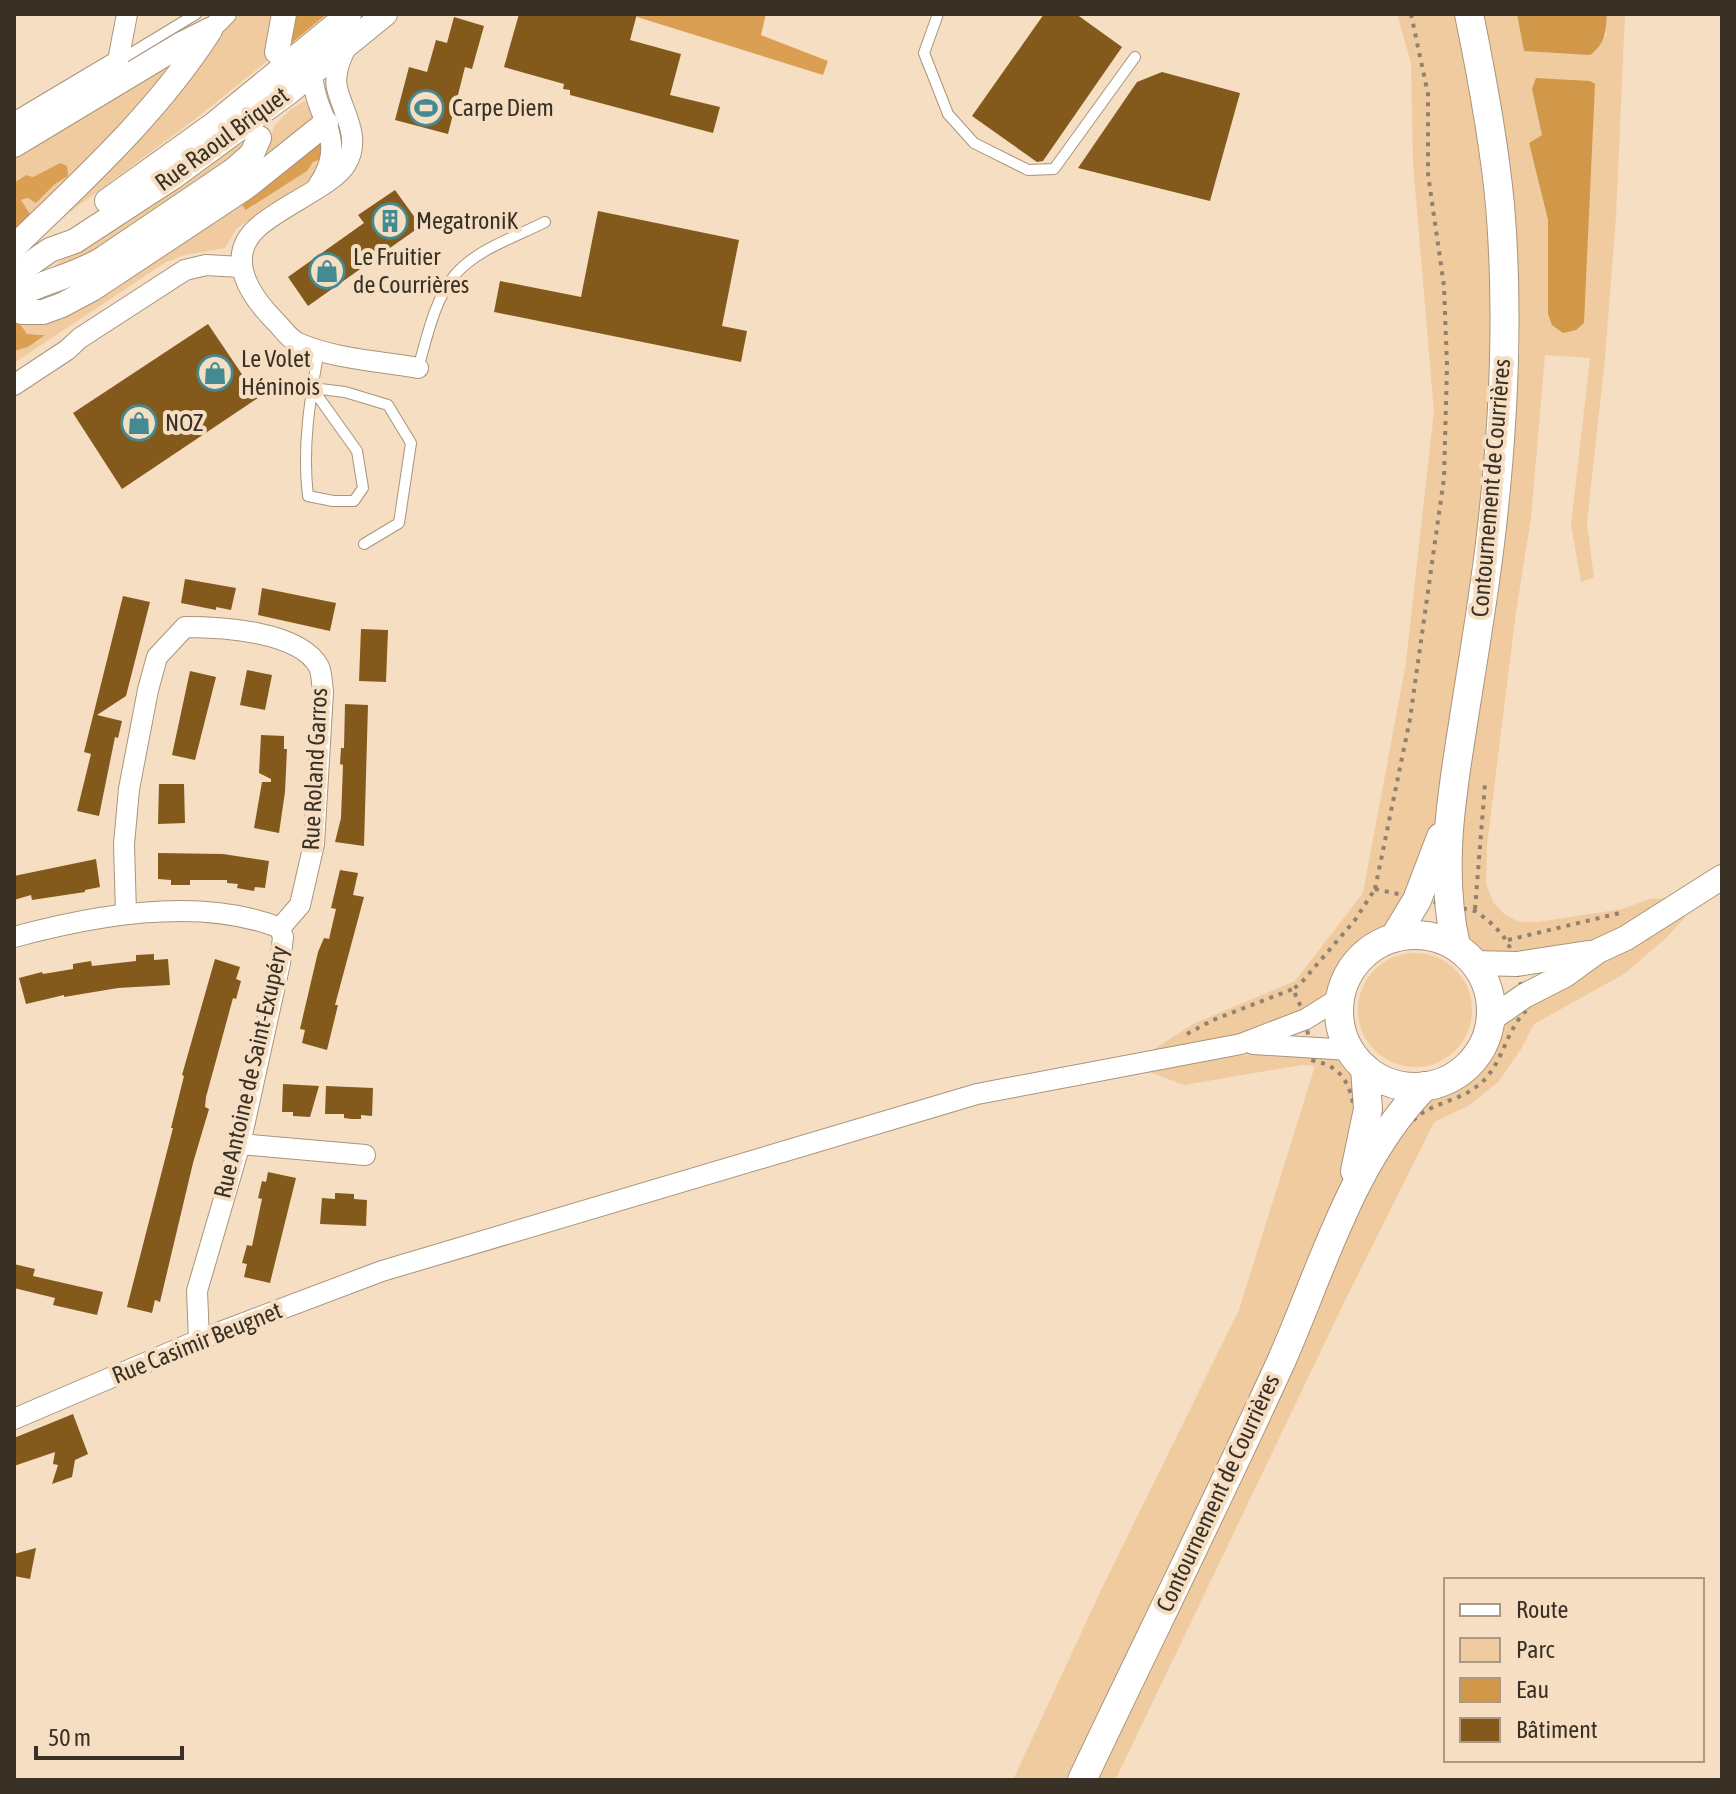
<svg xmlns="http://www.w3.org/2000/svg" width="1736" height="1794" font-family="'Asap Condensed',sans-serif">
<style>
.green{fill:#efcb9f;fill-rule:evenodd}
.forest{fill:#da9f53}
.water{fill:#d2984a}
.building{fill:#84591c}
.lines{fill:none;stroke-linecap:round;stroke-linejoin:round}
.service-casing{stroke:#aa947a;stroke-width:12}
.minor-casing{stroke:#aa947a;stroke-width:22}
.tertiary-casing{stroke:#aa947a;stroke-width:26}
.secondary-casing{stroke:#aa947a;stroke-width:30}
.path{stroke:#91826f;stroke-width:4;stroke-dasharray:4 6;stroke-linecap:butt}
.service{stroke:#fff;stroke-width:10}
.minor{stroke:#fff;stroke-width:20}
.tertiary{stroke:#fff;stroke-width:24}
.secondary{stroke:#fff;stroke-width:28}
.labels{text-anchor:middle;stroke-width:8;stroke-linejoin:round;paint-order:stroke}
.poi-label{font-size:24px;fill:#3a3126;stroke:#f5dec2;text-anchor:start}
.street-label{font-size:24px;fill:#3a3126;stroke:#f5dec2}
</style>
<rect width="100%" height="100%" fill="#f5dec2"/>
<!-- green -->
<g class="green">
<path d="M240 14H277L266 62 199 116 51 226Z"/>
<path d="M1397 14H1456C1482 150 1500 291 1489 429 1479 562 1454 693 1435 825L1427 854 1387 928C1367 935 1350 945 1339 964 1332 977 1330 992 1318 1002 1284 1030 1192 1046 1148 1053L1193 1024 1295 981 1363 893 1406 663 1434 412 1413 163 1411 63Z"/>
<path d="M1484 14H1517L1524 51 1606 36 1607 14H1625L1616 217 1605 357 1587 523 1594 577 1581 582 1571 525 1590 358 1545 355 1531 518 1516 612 1487 845 1486 884 1493 902 1505 915 1520 922H1538L1622 909 1650 899 1671 898 1601 939 1556 953 1482 951 1462 930 1455 898 1468 769 1509 507 1520 347 1515 206 1497 82ZM1542 135 1563 333 1548 314V220L1529 143Z"/>
<path d="M186 49 157 87 33 219 21 201 28 198 36 203 55 184 68 176 60 163 33 177 26 175 14 183V153Z"/>
<path d="M305 101 318 123 252 171 268 151 274 126 290 110Z"/>
<path d="M240 144 247 146 92 255 37 277Z"/>
<path d="M324 158 316 174 309 180 236 229 225 248 185 255 166 262 14 363V351L28 347 44 334H27L18 321 238 200 247 210 307 171 313 162Z"/>
<path d="M1687 915 1666 938 1624 974 1534 1024 1521 1049 1498 1082 1468 1106 1434 1122 1340 1311 1124 1762 1115 1780H1094L1379 1164C1387 1151 1410 1110 1421 1102 1441 1089 1464 1089 1481 1070 1496 1052 1500 1029 1516 1011Z"/>
<circle cx="1415" cy="1010" r="57"/>
<path d="M1277 1052 1328 1054 1348 1068 1360 1090 1350 1154 1336 1205 1271 1353 1065 1780H1013L1102 1588 1239 1310 1315 1066 1302 1065 1184 1085 1147 1071 1217 1058Z"/>
</g>
<!-- forest -->
<g class="forest">
<path d="M295 14H327L287 47Z"/>
<path d="M637 14H766L761 35 828 61 823 75 637 17Z"/>
<path d="M324 138V158L313 162 307 171 246 210 238 200Z"/>
<path d="M60 163 67 166 68 176 55 184 36 203 28 198 21 200 33 219 14 232V183L26 175 33 177Z"/>
<path d="M18 321 27 334 45 335 28 347 14 351V322Z"/>
</g>
<!-- water -->
<g class="water">
<path d="M1517 14H1607C1606 32 1605 44 1590 55L1524 51Z"/>
<path d="M1536 78 1590 81 1595 84 1584 323 1576 330 1563 333 1552 325 1548 314V220L1529 143 1542 135 1532 89Z"/>
</g>
<!-- building -->
<g class="building">
<path d="M519 14H637L630 40 681 54 670 95 720 107 713 133 570 95V90L563 89 564 84 504 67Z"/>
<path d="M1044 14H1076L1122 47 1043 161 1037 162 972 116Z"/>
<path d="M454 17 484 26 472 69 465 67 448 134 395 120 409 67 427 72 436 40 447 43Z"/>
<path d="M1162 72 1240 93 1210 201 1078 168 1137 82Z"/>
<path d="M395 190 421 226 308 306 288 277 364 223 358 215Z"/>
<path d="M598 211 739 240 722 326 747 331 741 362 494 312 500 281 581 297Z"/>
<path d="M208 324 258 398 122 489 73 413Z"/>
<path d="M185 579 236 588 231 610 216 607V610L181 603Z"/>
<path d="M262 588 336 603 330 631 258 615Z"/>
<path d="M123 596 150 602 126 696 97 715 122 721 118 738 115 737 99 816 77 811 91 754 84 752Z"/>
<path d="M361 629 388 630 386 682 359 681Z"/>
<path d="M247 670 272 675 265 710 240 705Z"/>
<path d="M190 671 216 677 195 760 172 755Z"/>
<path d="M345 704 368 705 364 846 335 842 341 818 343 765 340 764 341 748H344Z"/>
<path d="M261 735 284 736V749H287L285 792 279 833 254 828 262 782H271V779L259 773Z"/>
<path d="M159 784H184L185 823 158 824Z"/>
<path d="M158 853 223 854 269 861 265 888 255 887 254 891 237 888 238 884 227 883V880H190V885H171V880L158 879Z"/>
<path d="M96 859 100 887 85 890V892L32 900 31 895 14 900V876Z"/>
<path d="M340 870 358 873 353 895 364 897 335 1005H338L327 1050 302 1043 305 1030 300 1029 318 952 324 938 329 939 336 909 331 908Z"/>
<path d="M154 954V960L168 959 170 985 118 988 64 997V995L26 1004 19 978 42 972 43 974 73 969V964L91 961 92 966 136 961V955Z"/>
<path d="M215 959 240 967 236 979 241 981 236 999 233 998 206 1097 205 1107 209 1109 193 1163 160 1302 155 1300 152 1313 127 1307 173 1128H171L184 1076 182 1075Z"/>
<path d="M283 1084 319 1086 310 1117 293 1116V1112H282Z"/>
<path d="M326 1086 373 1088 372 1116 361 1115V1119H352L344 1118V1114H325Z"/>
<path d="M268 1172 296 1178 270 1283 244 1277 247 1264 242 1263 247 1245 252 1246 262 1199 258 1198 262 1181 266 1182Z"/>
<path d="M335 1193 354 1194V1199L367 1200 366 1226 320 1224 322 1198 335 1199Z"/>
<path d="M14 1264 35 1269 33 1276 103 1292 97 1315 53 1305 55 1298 14 1288Z"/>
<path d="M73 1414 88 1454 75 1460 72 1477 52 1484 58 1465 53 1464 55 1452 14 1466V1438Z"/>
<path d="M36 1548 30 1579 14 1576V1554Z"/>
</g>
<g class="lines">
<defs>
<g id="service">
<path d="M938 14 924 53 948 114 974 143 1028 170 1054 169 1135 57"/>
<path d="M120 60 196 14"/>
<path d="M418 368C427 338 434 301 454 276 476 249 516 237 545 222"/>
<path d="M312 388 357 451 363 488 354 501H333L308 496C302 447 310 398 319 350"/>
<path d="M312 388 345 392 388 405 411 443 399 523 364 544"/>
</g>
<g id="minor">
<path d="M210 30 226 14"/>
<path d="M346 47C340 60 334 74 337 88 343 113 362 138 346 164 334 185 279 207 257 228 224 258 251 297 276 322 283 329 289 339 298 343 334 359 379 361 418 368"/>
<path d="M312 73C315 120 350 139 318 186"/>
<path d="M14 123 118 61 127 14"/>
<path d="M14 385 67 350 80 338 185 270 206 265 241 267"/>
<path d="M126 914 124 844 129 789 148 690 157 657 185 627C221 627 300 631 319 667 322 674 322 684 323 692L314 844 300 905 280 928"/>
<path d="M14 937C94 915 201 896 280 928"/>
<path d="M1253 1044 1350 1050"/>
<path d="M240 1144 365 1155"/>
<path d="M199 1340 197 1291 240 1144 280 963 283 937 280 928"/>
<path d="M14 1419 199 1340 382 1271 977 1094 1241 1044 1306 1019 1341 997"/>
</g>
<g id="tertiary">
<path d="M277 52 284 14"/>
<path d="M14 145 180 45 210 30"/>
<path d="M107 201 213 125 349 14"/>
<path d="M14 247C83 180 158 112 210 30"/>
<path d="M14 275 50 250 75 241 173 177 289 92 385 14"/>
<path d="M14 297C43 281 76 276 104 258L234 170 252 154 259 138"/>
<path d="M22 312H43L62 305 92 289 246 187 326 123"/>
<path d="M1474 963 1517 964 1588 953"/>
<path d="M1491 1019 1524 996 1565 975 1598 951 1626 938 1722 877"/>
</g>
<g id="secondary">
<circle cx="1415" cy="1011" r="76"/>
<path d="M1394 938 1417 900 1441 837"/>
<path d="M1456 946C1439 872 1451 798 1463 724 1473 658 1485 592 1492 526 1504 420 1509 312 1500 205 1494 141 1482 77 1469 14"/>
<path d="M1355 1171 1368 1109 1365 1068"/>
<path d="M1082 1780C1148 1641 1216 1504 1280 1364 1322 1270 1351 1161 1425 1086"/>
</g>
</defs>
<!-- service casing -->
<use href="#service" class="service-casing"/>
<!-- minor casing -->
<use href="#minor" class="minor-casing"/>
<!-- tertiary casing -->
<use href="#tertiary" class="tertiary-casing"/>
<!-- secondary casing -->
<use href="#secondary" class="secondary-casing"/>
<!-- path -->
<g class="path">
<path d="M1375 889 1410 719 1444 478 1447 366 1444 286 1428 174V94L1411 14"/>
<path d="M1375 889 1475 911C1522 943 1511 962 1528 1009 1504 1030 1504 1067 1476 1087 1455 1103 1427 1103 1410 1124L1353 1103C1348 1078 1337 1065 1311 1060L1306 1019 1293 989 1301 983 1355 920Z"/>
<path d="M1475 909 1485 784"/>
<path d="M1508 940 1624 912"/>
<path d="M1187 1034 1213 1020 1293 989"/>
</g>
<!-- service -->
<use href="#service" class="service"/>
<!-- minor -->
<use href="#minor" class="minor"/>
<!-- tertiary -->
<use href="#tertiary" class="tertiary"/>
<!-- secondary -->
<use href="#secondary" class="secondary"/>
</g>
<!-- icons -->
<defs>
<symbol id="stadium-ring" viewBox="-11 -11 22 22"><circle r="9.5" fill="#f5dec2" stroke="#438a92" stroke-width="1.5"/><path d="M0-5a6.5 5 0 1 0 0 10a6.5 5 0 1 0 0-10ZM-3.5-1.8h7v3.6h-7Z" fill="#438a92"/></symbol>
<symbol id="building-ring" viewBox="-11 -11 22 22"><circle r="9.5" fill="#f5dec2" stroke="#438a92" stroke-width="1.5"/><path d="M-4-6H4V6H1V3H-1V6H-4ZM-2.5-4.3h1.7v1.8h-1.7ZM.8-4.3h1.7v1.8H.8ZM-2.5-1h1.7V.8h-1.7ZM.8-1h1.7V.8H.8Z" fill="#438a92"/></symbol>
<symbol id="shop-ring" viewBox="-11 -11 22 22"><circle r="9.5" fill="#f5dec2" stroke="#438a92" stroke-width="1.5"/><path d="M-5-2.5h2.3a2.7 3.5 0 0 1 5.4 0H5L5.5 6h-11ZM-1.5-2.5h3a1.5 2.3 0 0 0-3 0Z" fill="#438a92"/></symbol>
</defs>
<g fill-rule="evenodd">
<use href="#stadium-ring" x="406" y="88" width="40" height="40"/>
<use href="#building-ring" x="370" y="201" width="40" height="40"/>
<use href="#shop-ring" x="307" y="251" width="40" height="40"/>
<use href="#shop-ring" x="195" y="353" width="40" height="40"/>
<use href="#shop-ring" x="119" y="403" width="40" height="40"/>
</g>
<g class="labels">
<!-- poi labels -->
<g class="poi-label">
<text x="452" y="116">Carpe Diem</text>
<text x="416" y="229">MegatroniK</text>
<text x="353" y="265">Le Fruitier<tspan x="353" dy="28">de Courrières</tspan></text>
<text x="241" y="367">Le Volet<tspan x="241" dy="28">Héninois</tspan></text>
<text x="165" y="431">NOZ</text>
</g>
<!-- street labels -->
<g class="street-label">
<text transform="translate(222 139) rotate(-36)" y="8">Rue Raoul Briquet</text>
<text transform="translate(1491 488) rotate(-85)" y="8">Contournement de Courrières</text>
<text transform="translate(315 769) rotate(-87)" y="8">Rue Roland Garros</text>
<text transform="translate(251 1072) rotate(-77)" y="8">Rue Antoine de Saint-Exupéry</text>
<text transform="translate(197 1343) rotate(-22)" y="8">Rue Casimir Beugnet</text>
<text transform="translate(1218 1493) rotate(-65)" y="8">Contournement de Courrières</text>
</g>
</g>
<!-- border -->
<rect width="1736" height="1794" fill="none" stroke="#3a3126" stroke-width="32"/>
<!-- legend -->
<rect x="1444" y="1578" width="260" height="184" fill="#f5dec2" stroke="#aa9984" stroke-width="2"/>
<rect x="1460" y="1604" width="40" height="12" fill="#ffffff" stroke="#aa9984" stroke-width="2"/>
<text x="1516" y="1618" font-size="24" fill="#3a3126">Route</text>
<rect x="1460" y="1638" width="40" height="24" fill="#efcb9f" stroke="#aa9984" stroke-width="2"/>
<text x="1516" y="1658" font-size="24" fill="#3a3126">Parc</text>
<rect x="1460" y="1678" width="40" height="24" fill="#d2984a" stroke="#aa9984" stroke-width="2"/>
<text x="1516" y="1698" font-size="24" fill="#3a3126">Eau</text>
<rect x="1460" y="1718" width="40" height="24" fill="#84591c" stroke="#aa9984" stroke-width="2"/>
<text x="1516" y="1738" font-size="24" fill="#3a3126">Bâtiment</text>
<!-- scale -->
<path d="M36 1746v12h146v-12" fill="none" stroke="#3a3126" stroke-width="4"/>
<text x="48" y="1746" font-size="24" fill="#3a3126" stroke="#f5dec2" stroke-width="6" paint-order="stroke">50 m</text>
</svg>
